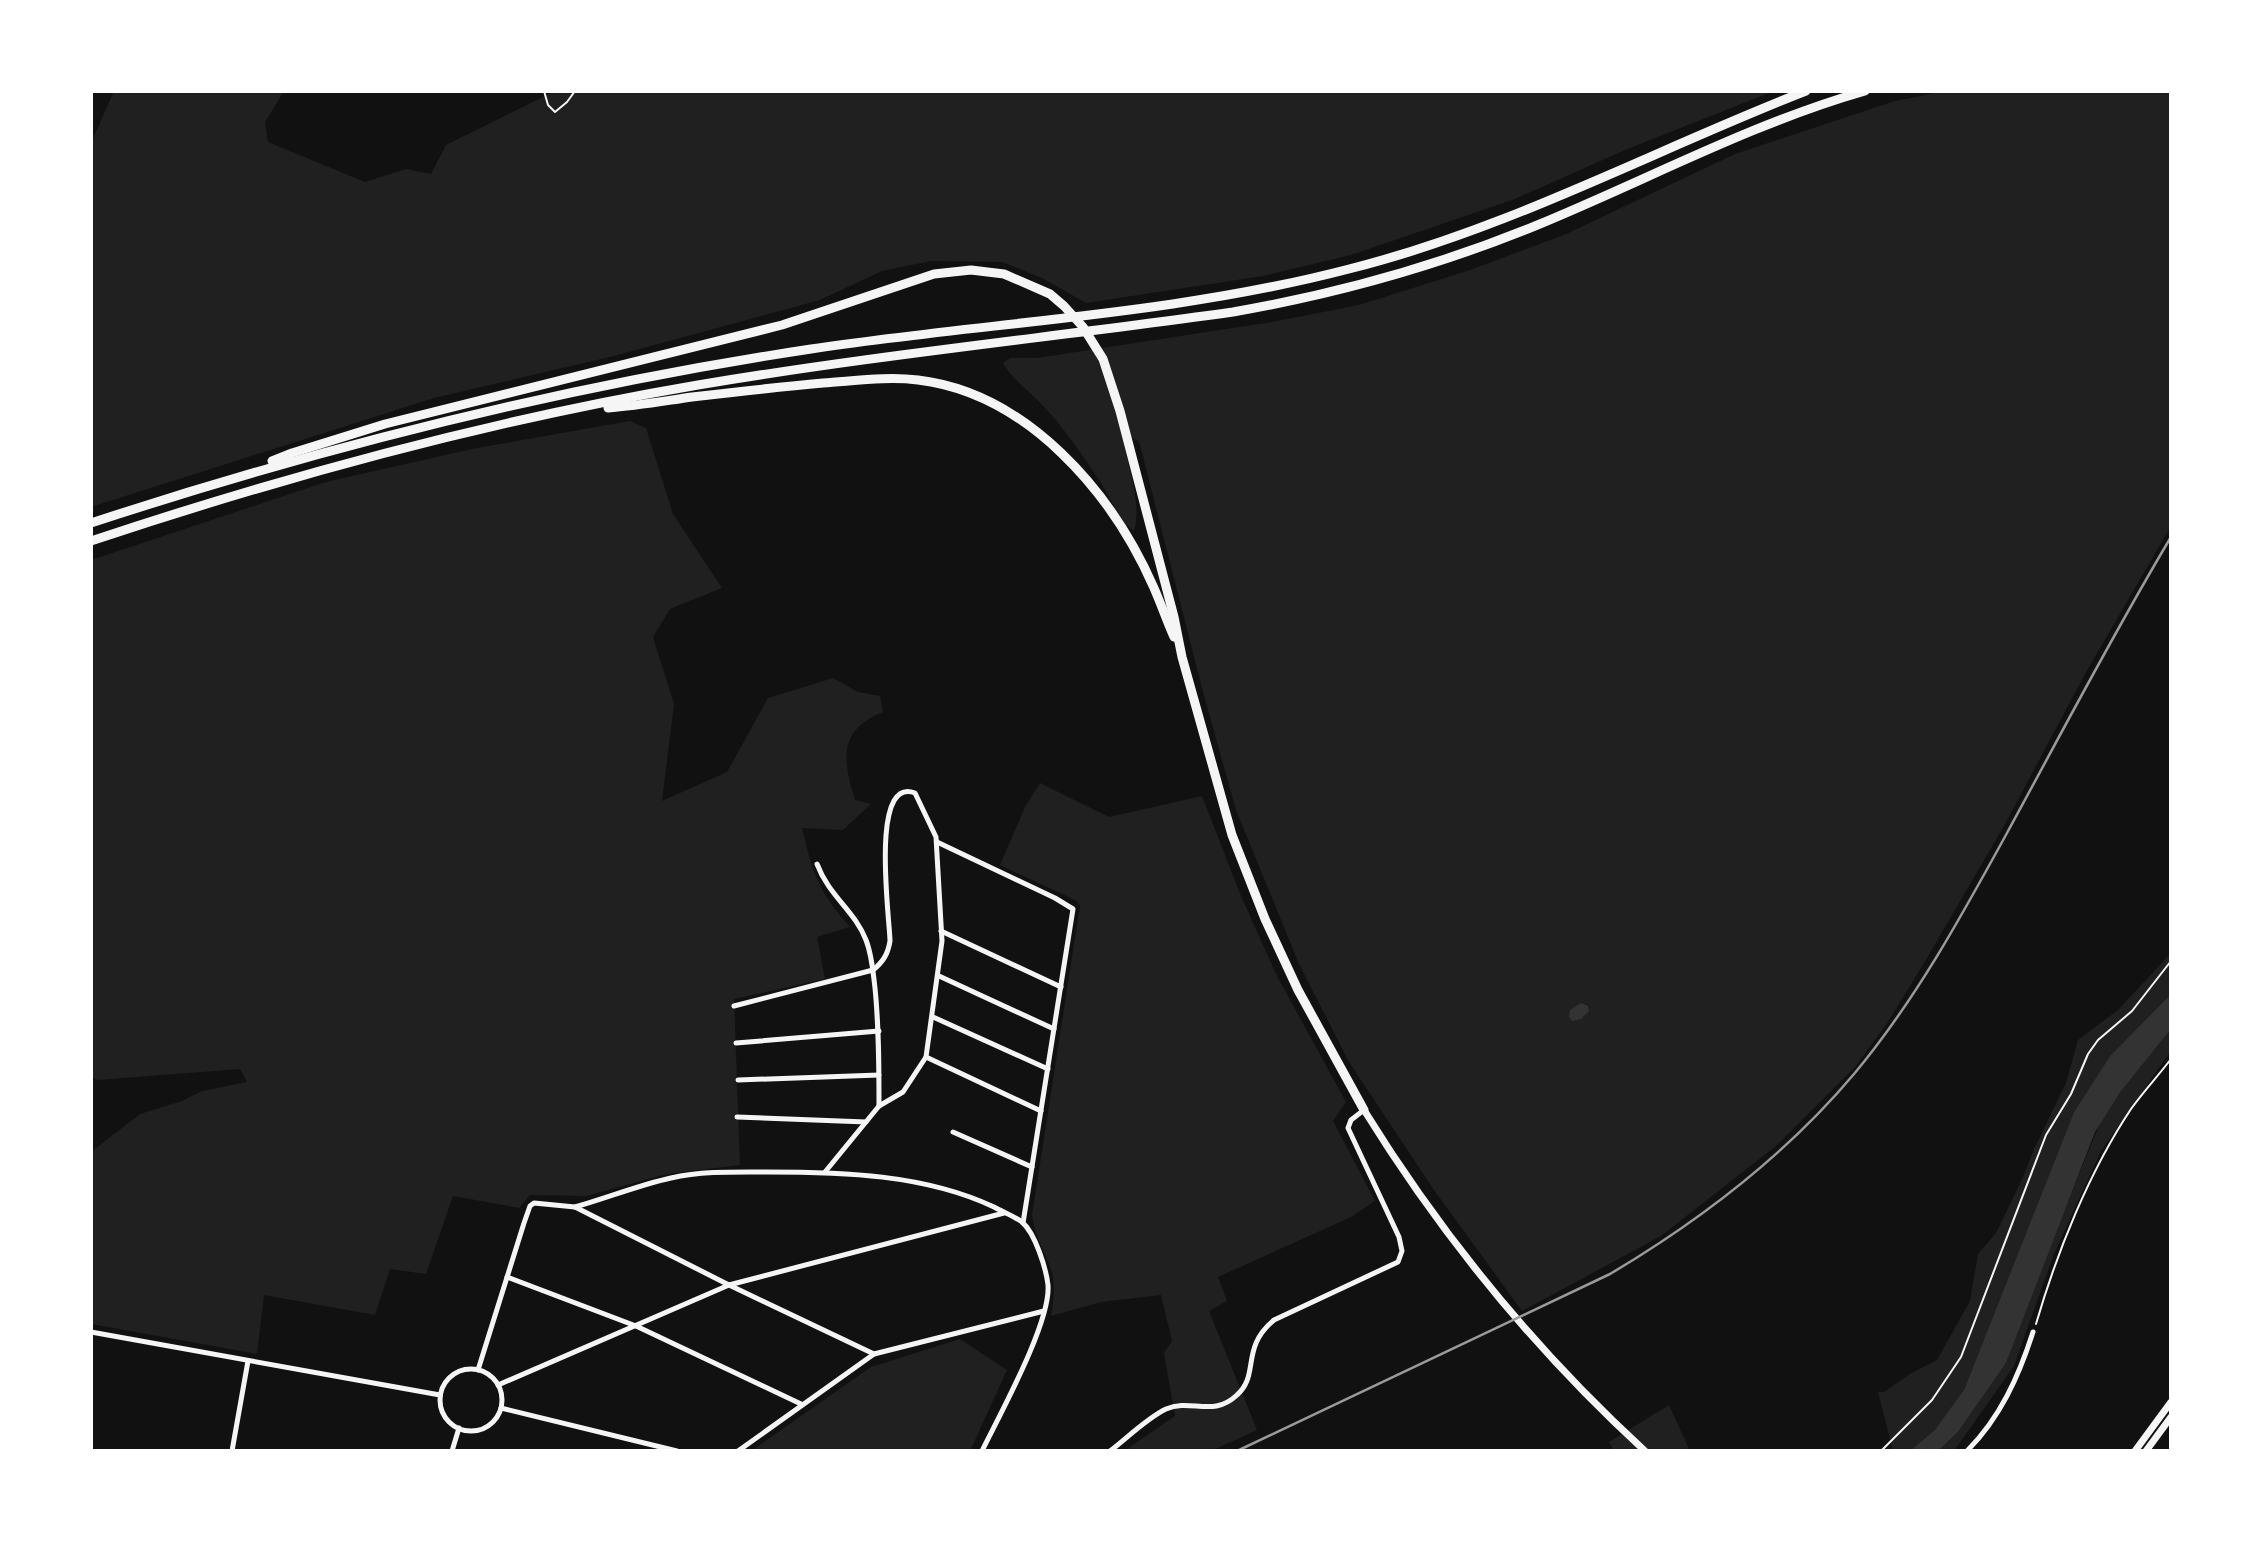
<svg xmlns="http://www.w3.org/2000/svg" width="2262" height="1542" font-family="Quicksand,sans-serif">
<style>
.green{fill:#202020}
.water{fill:#333}
.lines{fill:none;stroke-linecap:round;stroke-linejoin:round}
.path{stroke:#f5f5f5;stroke-width:2}
.minor{stroke:#f5f5f5;stroke-width:5}
.secondary{stroke:#f5f5f5;stroke-width:7}
.motorway{stroke:#f5f5f5;stroke-width:9}
.rail{stroke:#9a9a9a;stroke-width:2.5}
</style>
<rect width="100%" height="100%" fill="#111"/>
<!-- green -->
<g class="green">
<path d="M114 91H284L265 122 268 142 365 182 406 169 431 174 446 145 555 91H1774L1625 150 1515 199 1351 255 1263 276 1086 303 1042 278 1002 262 931 261 882 271 820 300 614 356 434 398 91 507V143Z"/>
<path d="M1945 91H2171V526L2085 674 2004 826 1924 963 1888 1022 1855 1067 1776 1146 1661 1236 1522 1311 1434 1190 1349 1062 1299 964 1236 810 1203 692 1139 441 1129 437 1124 444C1129 468 1142 507 1134 531 1119 522 1111 498 1101 483 1085 459 1067 432 1047 410 1033 393 1014 382 1003 363L1010 358H1037L1272 322 1359 305 1467 271 1564 235 1735 154 1895 101Z"/>
<path d="M630 421 646 428 673 514 722 588 670 609 653 637 674 704 662 801 727 772 768 698 833 678 858 692 880 696 883 712C837 731 843 760 855 800L871 804 843 830 802 828C813 874 818 891 850 927L817 937 825 979 734 999 740 1165 667 1174 586 1196 530 1195 519 1208 453 1196 426 1274 390 1269 375 1315 264 1295 257 1354 91 1324V1152L140 1114 182 1101 202 1091 247 1082 240 1069 97 1080 91 1076V560L326 482 472 449Z"/>
<path d="M1040 783 1109 817 1202 796 1241 896 1277 976 1346 1102 1333 1121 1375 1201 1351 1217 1218 1277 1227 1301 1209 1311 1257 1430 1211 1451H1124L1175 1416 1164 1353 1172 1341 1161 1295 1101 1302 1051 1316C1054 1298 1056 1281 1049 1264 1042 1247 1034 1233 1032 1215L1080 906 1077 901 1000 865 1025 807Z"/>
<path d="M2171 953V994L2110 1056 2074 1112 1964 1390C1954 1407 1928 1445 1910 1451 1906 1452 1897 1451 1893 1451L1878 1392H1884L1910 1374 1937 1360 1970 1301 1978 1254 1996 1233 2023 1177 2034 1149 2066 1083 2078 1040 2118 1010Z"/>
<path d="M2171 1029V1051L2101 1151 2054 1254 2014 1366 1954 1451H1938L1958 1432 2006 1363 2040 1271 2100 1123 2125 1085Z"/>
<path d="M960 1339 1007 1370 970 1451H751L871 1367Z"/>
<path d="M1669 1405 1690 1451H1614L1609 1442Z"/>
</g>
<!-- water -->
<g class="water">
<path d="M2171 994V1029L2121 1091 2095 1132 2006 1363 1958 1432 1938 1451H1910L1935 1430 1964 1390 2074 1112 2110 1056Z"/>
<path d="M1581 1003 1588 1006 1589 1011 1581 1019 1572 1021 1569 1017 1570 1010Z"/>
</g>
<g class="lines">
<!-- path -->
<g class="path">
<path d="M544 91 548 105 555 112 567 102 575 91"/>
<path d="M2036 1324C2057 1252 2089 1172 2131 1109 2143 1092 2158 1076 2171 1059"/>
<path d="M1881 1451 1932 1400 1961 1357 2046 1135 2071 1094 2088 1054 2098 1040 2132 1011 2171 961"/>
</g>
<!-- minor -->
<g class="minor">
<path d="M937 842 1055 898 1073 909 1023 1223"/>
<path d="M817 864C829 896 855 911 866 940 872 955 873 972 875 988 879 1028 879 1066 879 1106"/>
<path d="M941 931 1061 987"/>
<path d="M939 976 1054 1029"/>
<path d="M734 1006 873 970C883 962 888 954 890 941 890 921 869 775 915 793L936 837 942 941 926 1057 903 1092 879 1106 825 1172"/>
<path d="M933 1017 1048 1069"/>
<path d="M736 1043 879 1031"/>
<path d="M926 1057 1041 1111"/>
<path d="M738 1080 879 1075"/>
<path d="M737 1117 866 1122"/>
<path d="M953 1132 1032 1167"/>
<path d="M575 1207C607 1198 639 1185 671 1178 702 1171 735 1172 766 1172 842 1172 924 1174 994 1207 1003 1212 1014 1216 1022 1222 1035 1233 1046 1268 1048 1285 1051 1322 1000 1414 982 1451"/>
<path d="M507 1277 636 1326 801 1404"/>
<path d="M91 1332 440 1395"/>
<circle cx="471" cy="1400" r="31"/>
<path d="M478 1370 524 1223 530 1206 534 1203 575 1207 729 1285 874 1354"/>
<path d="M498 1385 729 1285 1004 1213"/>
<path d="M501 1408 677 1451"/>
<path d="M232 1451 248 1361"/>
<path d="M452 1451 459 1428"/>
<path d="M738 1451 874 1354 1044 1311"/>
<path d="M1110 1451C1126 1439 1147 1418 1166 1409 1191 1398 1213 1418 1237 1395 1260 1375 1240 1348 1274 1320L1398 1262 1402 1251 1399 1237 1348 1128 1351 1120 1364 1110"/>
<path d="M1967 1451C2000 1418 2019 1376 2033 1332"/>
</g>
<!-- secondary -->
<g class="secondary">
<path d="M1364 1110C1442 1236 1536 1351 1645 1451"/>
<path d="M2135 1451 2171 1402"/>
<path d="M2146 1451 2171 1417"/>
</g>
<!-- motorway -->
<g class="motorway">
<path d="M608 408C636 406 664 401 692 397 735 392 779 387 823 383 854 381 887 376 918 380 1027 393 1112 492 1154 588 1161 604 1167 621 1174 637"/>
<path d="M272 461 292 453 385 424 782 325 934 274 971 270 1004 274 1050 294 1064 306 1083 327 1103 359 1120 411 1174 617 1182 657 1232 835 1265 919 1298 990 1364 1110"/>
<path d="M91 523C326 446 566 386 811 349 990 322 1173 315 1349 269 1509 229 1654 150 1806 91"/>
<path d="M91 541C289 475 492 420 698 385 876 355 1055 337 1233 312 1336 294 1437 266 1535 226 1645 181 1750 124 1865 91"/>
</g>
<!-- rail -->
<path class="rail" d="M1237 1451 1610 1274C1701 1220 1785 1156 1854 1074 1915 1001 1961 917 2007 833 2061 734 2113 634 2171 537"/>
</g>
<!-- border -->
<rect width="2262" height="1542" fill="none" stroke="#ffffff" stroke-width="186"/>
</svg>
